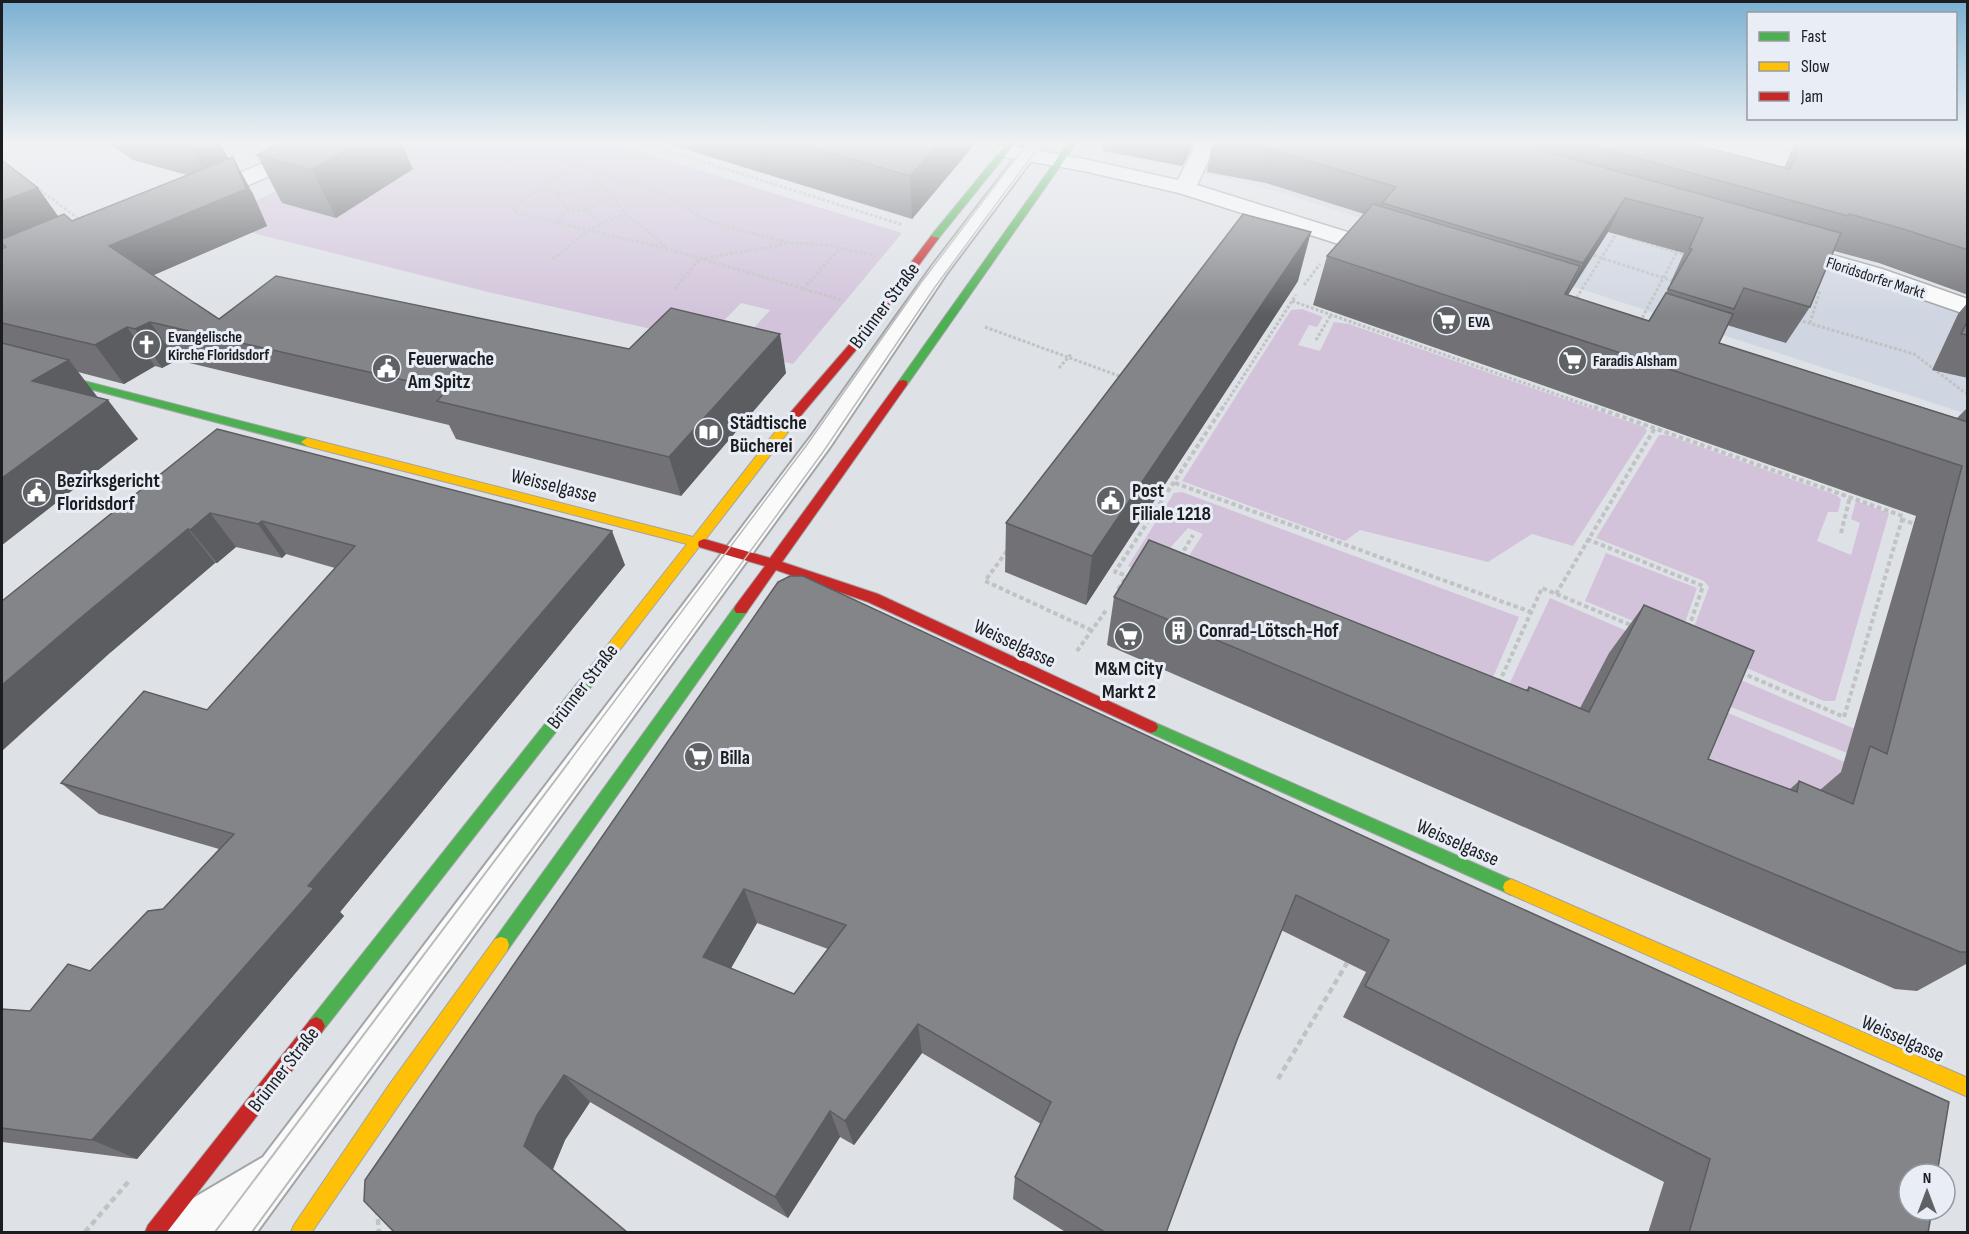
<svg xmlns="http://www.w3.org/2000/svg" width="1969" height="1234" font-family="'Sofia Sans Condensed',sans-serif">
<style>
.built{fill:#d0d6e1}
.green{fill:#d2c3da}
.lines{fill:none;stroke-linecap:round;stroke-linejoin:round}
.lane-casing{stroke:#a2a4a7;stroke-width:4}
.street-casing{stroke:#a2a4a7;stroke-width:3}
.fast-casing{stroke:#a2a4a7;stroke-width:2}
.slow-casing{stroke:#a2a4a7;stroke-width:2}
.jam-casing{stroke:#a2a4a7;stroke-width:2}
.path-far2{stroke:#c0c2c4;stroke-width:3;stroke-dasharray:3 2;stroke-linecap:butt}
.path-far1{stroke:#c0c2c4;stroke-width:4;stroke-dasharray:4.5 3;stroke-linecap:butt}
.path{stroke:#c0c2c4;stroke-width:4.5;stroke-dasharray:6 4;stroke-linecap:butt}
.lane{fill:#fafafb;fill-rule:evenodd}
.street{fill:#fafafb;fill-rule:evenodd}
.fast{fill:#4caf50;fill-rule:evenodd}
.slow{fill:#ffc107;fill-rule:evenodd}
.jam{fill:#c62828;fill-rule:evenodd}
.tram-far1{stroke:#babcbc;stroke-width:1.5}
.tram{stroke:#babcbc;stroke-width:2}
.wall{fill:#727276;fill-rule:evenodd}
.shaded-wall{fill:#5c5d60}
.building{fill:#848589;stroke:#5c5d60;stroke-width:1.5;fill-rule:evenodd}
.labels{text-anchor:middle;stroke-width:6;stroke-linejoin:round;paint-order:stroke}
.far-street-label{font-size:16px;fill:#1b1d20;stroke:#e8edf6}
.far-poi-label{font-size:16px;font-weight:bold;fill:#1b1d20;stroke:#e8edf6;text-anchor:start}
.street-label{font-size:20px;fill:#1b1d20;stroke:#e8edf6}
.poi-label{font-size:20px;font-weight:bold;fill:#1b1d20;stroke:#e8edf6;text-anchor:start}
</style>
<rect width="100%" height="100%" fill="#dee1e6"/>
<!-- built -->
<path class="built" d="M1219 142 1457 160 1863 279 1967 315V414L1283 193 1202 173Z"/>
<!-- green -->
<g class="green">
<path d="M383 142H608L902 233 793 364 735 349 770 310 741 303 704 341 488 292 209 222Z"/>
<path d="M1302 309 1323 317 1317 327 1309 325 1298 345 1320 351 1334 322 1349 324 1644 427 1647 431 1573 546 1532 534 1488 562 1360 530 1345 541 1182 481 1291 310Z"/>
<path d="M1659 435H1667L1836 495 1841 499 1838 512H1828L1817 541 1851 555 1860 523 1851 519 1856 501 1889 513 1835 701H1824L1688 643 1709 587 1704 581 1596 538Z"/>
<path d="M1182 492 1519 617 1484 698 1173 581 1203 534 1188 528 1170 548 1153 576 1128 566 1174 493Z"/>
<path d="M1606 553 1697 588 1679 640 1585 601Z"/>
<path d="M1550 598 1855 729 1847 753 1711 699 1560 747 1486 733Z"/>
<path d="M1714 707 1845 762 1834 799 1811 816 1618 764Z"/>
</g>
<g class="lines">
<defs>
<path id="lane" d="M1027 142H1045L947 273 830 447 257 1232H155L161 1217 263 1157 812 435 932 266Z"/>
<g id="street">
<path d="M315 142H343L340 146 211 201 203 203 195 201 192 196 195 191Z"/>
<path d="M1197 142H1217L1197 185 1392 246 1396 251 1392 256 1384 258 1376 256 1179 193 1084 171 1005 157 998 155 995 151 998 147 1005 145 1084 159 1178 180Z"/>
<path d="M1787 242 1882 269 1968 299V315L1864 279 1779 254 1775 249 1779 244Z"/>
</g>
<g id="fast">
<path d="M1008 142H1016L937 240H931V236Z"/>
<path d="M1069 142H1077L907 385H899V381Z"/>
<path d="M2 360 307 438 313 442 307 446 2 366Z"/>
<path d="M741 604 748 609 746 613 507 951 501 953 495 951 493 945 495 939 736 605Z"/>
<path d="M607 651 612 652 614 656 612 660 322 1032 316 1035 310 1032 307 1026 310 1020 602 652Z"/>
<path d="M1151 721 1517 882 1519 887 1517 892 1511 895 1505 892 1146 731 1144 727 1146 723Z"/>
</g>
<g id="slow">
<path d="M794 412 800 416 798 419 705 540 710 544 709 547H699L612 660H602L600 656 602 652 687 544 307 446 301 442 307 438 693 537 790 413Z"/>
<path d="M1511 879 1968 1078V1097L1505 892 1503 887 1505 882Z"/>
<path d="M501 937 507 939 509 945 507 951 403 1099 312 1232H291L294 1225 389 1085 495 939Z"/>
</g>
<g id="jam">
<path d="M931 236 939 238 856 350 798 419H790V413L848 346Z"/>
<path d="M903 380 907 381V385L782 562 878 594 1156 723 1158 727 1156 731 1151 733 1146 731 868 602 776 570 746 613H736L734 609 736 605 765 566 699 547 698 544 699 541 704 539 770 558 899 381Z"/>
<path d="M316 1017 322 1020 325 1026 322 1032 167 1232H145L148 1225 310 1020Z"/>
</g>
</defs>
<!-- lane casing -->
<use href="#lane" class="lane-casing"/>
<!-- street casing -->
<use href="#street" class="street-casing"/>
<!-- fast casing -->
<use href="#fast" class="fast-casing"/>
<!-- slow casing -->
<use href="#slow" class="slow-casing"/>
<!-- jam casing -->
<use href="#jam" class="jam-casing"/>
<!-- path-far2 -->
<g class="path-far2">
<path d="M219 142 231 149"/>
<path d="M511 142 577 164 517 204 514 209 517 213 668 249 842 300"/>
<path d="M641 142 903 225"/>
<path d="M577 164 590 169 625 213 667 248"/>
<path d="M590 169 662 193 708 221 720 225 790 243 827 245 876 256"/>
<path d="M36 187 80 220"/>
<path d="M541 188 558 195 567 210 556 222"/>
<path d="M558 195 603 188"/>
<path d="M567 210H585L611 197"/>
<path d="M585 210 600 223"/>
<path d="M1627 237 1686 255"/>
<path d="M1589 254 1673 281"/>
<path d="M553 259 588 230 625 213"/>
<path d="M1304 285 1320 264"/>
<path d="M674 289 700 259 786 244"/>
<path d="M803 289 840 248"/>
<path d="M1292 301 1598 409"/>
<path d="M1574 302 1618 231"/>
<path d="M1798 320 1914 354 1968 395"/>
<path d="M1640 322 1677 252"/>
<path d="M1810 323 1820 291"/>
<path d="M985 327 1122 377"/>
<path d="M1316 340 1331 315"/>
<path d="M1059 368 1072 353"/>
<path d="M1222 409 1296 295"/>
</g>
<!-- path-far1 -->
<g class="path-far1">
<path d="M1594 407 1903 516 1844 717 1742 673"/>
<path d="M1175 483 1531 612"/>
<path d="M1901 519 1917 525"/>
<path d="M1841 533 1850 497"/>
<path d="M1587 539 1703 586 1689 627"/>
<path d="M1007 551 985 581 1091 630"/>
<path d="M1180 557 1193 535"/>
<path d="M1131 577 1115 572 1223 407"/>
<path d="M1118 589 1127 576"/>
<path d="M1556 594 1655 428"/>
<path d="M1077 651 1107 609"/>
<path d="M1499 683 1542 588 1633 626"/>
</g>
<!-- path -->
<g class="path">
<path d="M1278 1079 1347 963"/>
<path d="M377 1209 379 1232"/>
<path d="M85 1232 129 1181"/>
</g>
<!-- lane -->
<use href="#lane" class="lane"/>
<!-- street -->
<use href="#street" class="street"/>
<!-- fast -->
<use href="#fast" class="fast"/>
<!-- slow -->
<use href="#slow" class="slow"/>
<!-- jam -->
<use href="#jam" class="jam"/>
<!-- tram-far1 -->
<g class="tram-far1">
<path d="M568 763 806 446 920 284 1028 142"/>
<path d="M595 763 823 452 935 287 1042 142"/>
</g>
<!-- tram -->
<g class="tram">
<path d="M215 1232 569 762"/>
<path d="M252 1232 596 762"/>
</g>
</g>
<!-- wall -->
<g class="wall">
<path d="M106 142H219L229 159 253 194 267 226 154 275 219 319 629 349 786 373 681 496 456 439 449 425 177 360 162 368 155 366 124 384 78 372 98 398 138 439 2 545V160L38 188 58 216 72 221 187 175 133 160Z"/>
<path d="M662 142H974V145L912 219Z"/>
<path d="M1104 142H1195L1182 166 1103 151Z"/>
<path d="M1212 142H1685L1784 168 1795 142H1968V295L1879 263 1834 251 1810 307 1786 343 1727 325 1719 343 1957 418 1968 407V963L1917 991 1895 989 1107 645 1114 597 1526 690 1529 687 1580 708 1609 653 1644 605 1708 759 1790 789 1799 781 1820 790 1841 772 1916 516 1313 305 1327 256 1364 214 1266 183 1207 172ZM1608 232 1684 253 1670 284H1671L1649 321 1568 295Z"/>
<path d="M257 155 413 169 336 218 282 203Z"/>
<path d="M1298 281 1086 605 1005 572 1006 523 1079 429Z"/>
<path d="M1968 302V378L1932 370 1958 314Z"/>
<path d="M217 429 625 565 340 912 344 916 137 1159 2 1142V1009L30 1011 90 971 163 909 219 849 99 814 61 783 207 710 335 568 286 554 282 558 236 547 217 563H215L111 652Z"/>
<path d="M778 582 1928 1233H1648L1664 1182 1343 1017 1366 972 1281 930 1237 1040 1166 1233H1067L1013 1199 1015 1177 1041 1124 922 1053 854 1145 840 1137 788 1218 590 1102 565 1140 553 1169 395 1233ZM757 923 828 949 794 994 731 968Z"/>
</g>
<!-- shaded-wall -->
<g class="shaded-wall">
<path d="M188 142H219L236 172 211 182Z"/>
<path d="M360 142H401L413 169 336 218 312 170Z"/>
<path d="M940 142H974V145L912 219 910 176Z"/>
<path d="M1186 142H1195L1182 166Z"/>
<path d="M233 157 253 194 267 226 135 283 109 246Z"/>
<path d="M38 188 74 239 2 243V201Z"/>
<path d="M1625 198 1608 232 1566 298 1583 263Z"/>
<path d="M1311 232 1298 281 1086 605 1092 556Z"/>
<path d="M1580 266 1557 315 1565 294Z"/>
<path d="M150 322 177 360 162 368 135 329Z"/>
<path d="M127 327 155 366 124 384 95 345Z"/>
<path d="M780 334 786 373 681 496 669 457Z"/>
<path d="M69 360 99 399 32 381Z"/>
<path d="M108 400 138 439 2 545V478Z"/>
<path d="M210 513 236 547 217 563 190 530Z"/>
<path d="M262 521 286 554 282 558 258 524Z"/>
<path d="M188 529 215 563 111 652 2 751V685L78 620Z"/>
<path d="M612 531 625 565 340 912 344 916 137 1159 92 1140Z"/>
<path d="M744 889 757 923 719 989 703 957Z"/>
<path d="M918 1024 922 1053 854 1145 845 1121Z"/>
<path d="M564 1075 590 1102 565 1140 553 1169 629 1233 524 1146 537 1115Z"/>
<path d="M830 1111 840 1137 788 1218 775 1197Z"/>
</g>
<!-- building -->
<g class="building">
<path d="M281 142H360L312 170 257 155Z"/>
<path d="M793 142H940L910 176Z"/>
<path d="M1230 142H1511L1841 233 1810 307 1744 288 1734 309 1668 289 1692 249H1689L1703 218 1625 198 1583 263 1382 203 1396 187 1273 150Z"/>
<path d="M1579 142H1685L1790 169 1801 142H1968V250L1903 229 1849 214 1848 216Z"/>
<path d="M233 157 246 189 109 246 219 319 276 276 629 349 671 308 780 334 669 457 437 401 447 390 150 322 135 329 127 327 95 345 2 323V249L6 247 2 243V239L64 214 72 221Z"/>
<path d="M2 160 38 188 2 201Z"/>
<path d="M1373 204 1580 266 1565 294 1649 321 1666 293 1733 314 1719 343 1968 422V952H1960L1114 597 1149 540 1528 691 1529 687 1589 712 1644 605 1754 651 1708 759 1797 792 1799 781 1853 804 1870 746 1887 754 1962 466 1327 256Z"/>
<path d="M1243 214 1311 232 1092 556 1006 523 1079 429Z"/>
<path d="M1968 320V335L1961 334Z"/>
<path d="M2 343 69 360 32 381 108 400 2 478Z"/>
<path d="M217 429 612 531 308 886 314 888 92 1140 2 1128V1009L30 1011 68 964 90 971 148 911 163 909 234 834 61 783 144 691 207 710 355 546 262 521 258 524 210 513 190 530 188 529 78 620 2 685V601Z"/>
<path d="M790 576H803L1430 867 1949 1102 1937 1174H1909V1210H1932L1928 1233H1689L1710 1159 1365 986 1389 940 1296 895 1237 1040 1166 1233H1106L1015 1177 1051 1102 918 1024 845 1121 830 1111 775 1197 564 1075 537 1115 524 1146 628 1233H395L364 1201 365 1180 778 582ZM744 889 846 925 794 994 703 957Z"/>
</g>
<!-- sky -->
<linearGradient id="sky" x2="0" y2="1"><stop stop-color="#7ab0d1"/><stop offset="0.45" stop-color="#f0f2f4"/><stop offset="1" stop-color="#f0f2f4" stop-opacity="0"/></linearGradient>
<rect width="1969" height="315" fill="url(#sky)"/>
<!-- icons -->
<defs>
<symbol id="supermarket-disc" viewBox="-11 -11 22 22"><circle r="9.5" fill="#5f6265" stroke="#e8edf6"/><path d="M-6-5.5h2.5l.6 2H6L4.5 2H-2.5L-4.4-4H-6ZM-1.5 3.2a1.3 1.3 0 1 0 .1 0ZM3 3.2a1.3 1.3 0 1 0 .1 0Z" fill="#fff"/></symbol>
<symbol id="church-disc" viewBox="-11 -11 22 22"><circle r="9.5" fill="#5f6265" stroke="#e8edf6"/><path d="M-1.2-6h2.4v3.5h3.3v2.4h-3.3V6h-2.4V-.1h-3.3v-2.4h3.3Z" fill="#fff"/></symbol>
<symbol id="civic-disc" viewBox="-11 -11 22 22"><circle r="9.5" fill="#5f6265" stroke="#e8edf6"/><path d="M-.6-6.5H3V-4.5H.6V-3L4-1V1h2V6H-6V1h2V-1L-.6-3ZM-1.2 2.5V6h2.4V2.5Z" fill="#fff"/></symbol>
<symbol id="library-disc" viewBox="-11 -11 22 22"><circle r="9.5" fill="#5f6265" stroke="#e8edf6"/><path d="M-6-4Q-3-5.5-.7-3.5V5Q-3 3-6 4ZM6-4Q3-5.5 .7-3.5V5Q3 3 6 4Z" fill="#fff"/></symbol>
<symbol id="building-disc" viewBox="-11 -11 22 22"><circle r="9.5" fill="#5f6265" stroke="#e8edf6"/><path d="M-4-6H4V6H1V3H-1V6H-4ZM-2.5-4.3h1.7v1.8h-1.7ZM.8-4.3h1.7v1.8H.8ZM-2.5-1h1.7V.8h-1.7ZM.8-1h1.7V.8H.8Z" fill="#fff"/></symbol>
</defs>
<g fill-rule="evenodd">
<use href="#supermarket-disc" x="1430" y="304" width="33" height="33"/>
<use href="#church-disc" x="130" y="328" width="33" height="33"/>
<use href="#supermarket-disc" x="1556" y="344" width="33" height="33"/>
<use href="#civic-disc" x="370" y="352" width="33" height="33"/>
<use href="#library-disc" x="692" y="416" width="33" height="33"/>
<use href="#civic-disc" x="20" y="476" width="33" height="33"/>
<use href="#civic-disc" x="1094" y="484" width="33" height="33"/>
<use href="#building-disc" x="1162" y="614" width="33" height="33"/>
<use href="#supermarket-disc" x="1112" y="620" width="33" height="33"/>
<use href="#supermarket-disc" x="682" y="740" width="33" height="33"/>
</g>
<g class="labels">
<!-- far-street labels -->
<g class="far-street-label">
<text transform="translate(1876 277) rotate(18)" y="6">Floridsdorfer Markt</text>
</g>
<!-- far-poi labels -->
<g class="far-poi-label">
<text x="1468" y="327">EVA</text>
<text x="168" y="342">Evangelische<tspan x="168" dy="18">Kirche Floridsdorf</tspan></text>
<text x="1593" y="366">Faradis Alsham</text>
</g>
<!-- street labels -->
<g class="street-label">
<text transform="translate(884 305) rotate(-53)" y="7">Brünner Straße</text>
<text transform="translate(554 485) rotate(14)" y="7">Weisselgasse</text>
<text transform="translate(1015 643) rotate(25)" y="7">Weisselgasse</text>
<text transform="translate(582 686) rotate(-52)" y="7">Brünner Straße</text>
<text transform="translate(1458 842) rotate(24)" y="7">Weisselgasse</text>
<text transform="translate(1903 1038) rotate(24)" y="7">Weisselgasse</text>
<text transform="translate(283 1069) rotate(-52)" y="7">Brünner Straße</text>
</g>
<!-- poi labels -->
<g class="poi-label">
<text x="408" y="365">Feuerwache<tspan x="408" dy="23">Am Spitz</tspan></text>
<text x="730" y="429">Städtische<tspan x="730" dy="23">Bücherei</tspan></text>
<text x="57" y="487">Bezirksgericht<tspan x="57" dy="23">Floridsdorf</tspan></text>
<text x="1132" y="497">Post<tspan x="1132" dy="23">Filiale 1218</tspan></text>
<text x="1199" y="637">Conrad-Lötsch-Hof</text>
<text x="1129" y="675" text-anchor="middle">M&amp;M City<tspan x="1129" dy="23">Markt 2</tspan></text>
<text x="720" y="764">Billa</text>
</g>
</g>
<!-- border -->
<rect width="1969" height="1234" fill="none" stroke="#1b1d20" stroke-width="6"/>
<!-- legend -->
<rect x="1747" y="12" width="210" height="108" fill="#e8edf6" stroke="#969aa0" stroke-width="1.5"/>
<rect x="1759" y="32" width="30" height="9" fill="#4caf50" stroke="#969aa0" stroke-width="1.5"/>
<text x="1801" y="42" font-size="18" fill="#1b1d20">Fast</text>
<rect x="1759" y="62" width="30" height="9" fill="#ffc107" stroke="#969aa0" stroke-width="1.5"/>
<text x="1801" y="72" font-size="18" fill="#1b1d20">Slow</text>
<rect x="1759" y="92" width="30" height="9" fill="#c62828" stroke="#969aa0" stroke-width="1.5"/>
<text x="1801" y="102" font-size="18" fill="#1b1d20">Jam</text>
<!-- north arrow -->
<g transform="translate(1927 1192)"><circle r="28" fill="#e8edf6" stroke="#969aa0" stroke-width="1.5"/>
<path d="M0-4.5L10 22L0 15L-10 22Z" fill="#5f6265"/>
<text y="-9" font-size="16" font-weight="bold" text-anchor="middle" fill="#1b1d20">N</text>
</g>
</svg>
